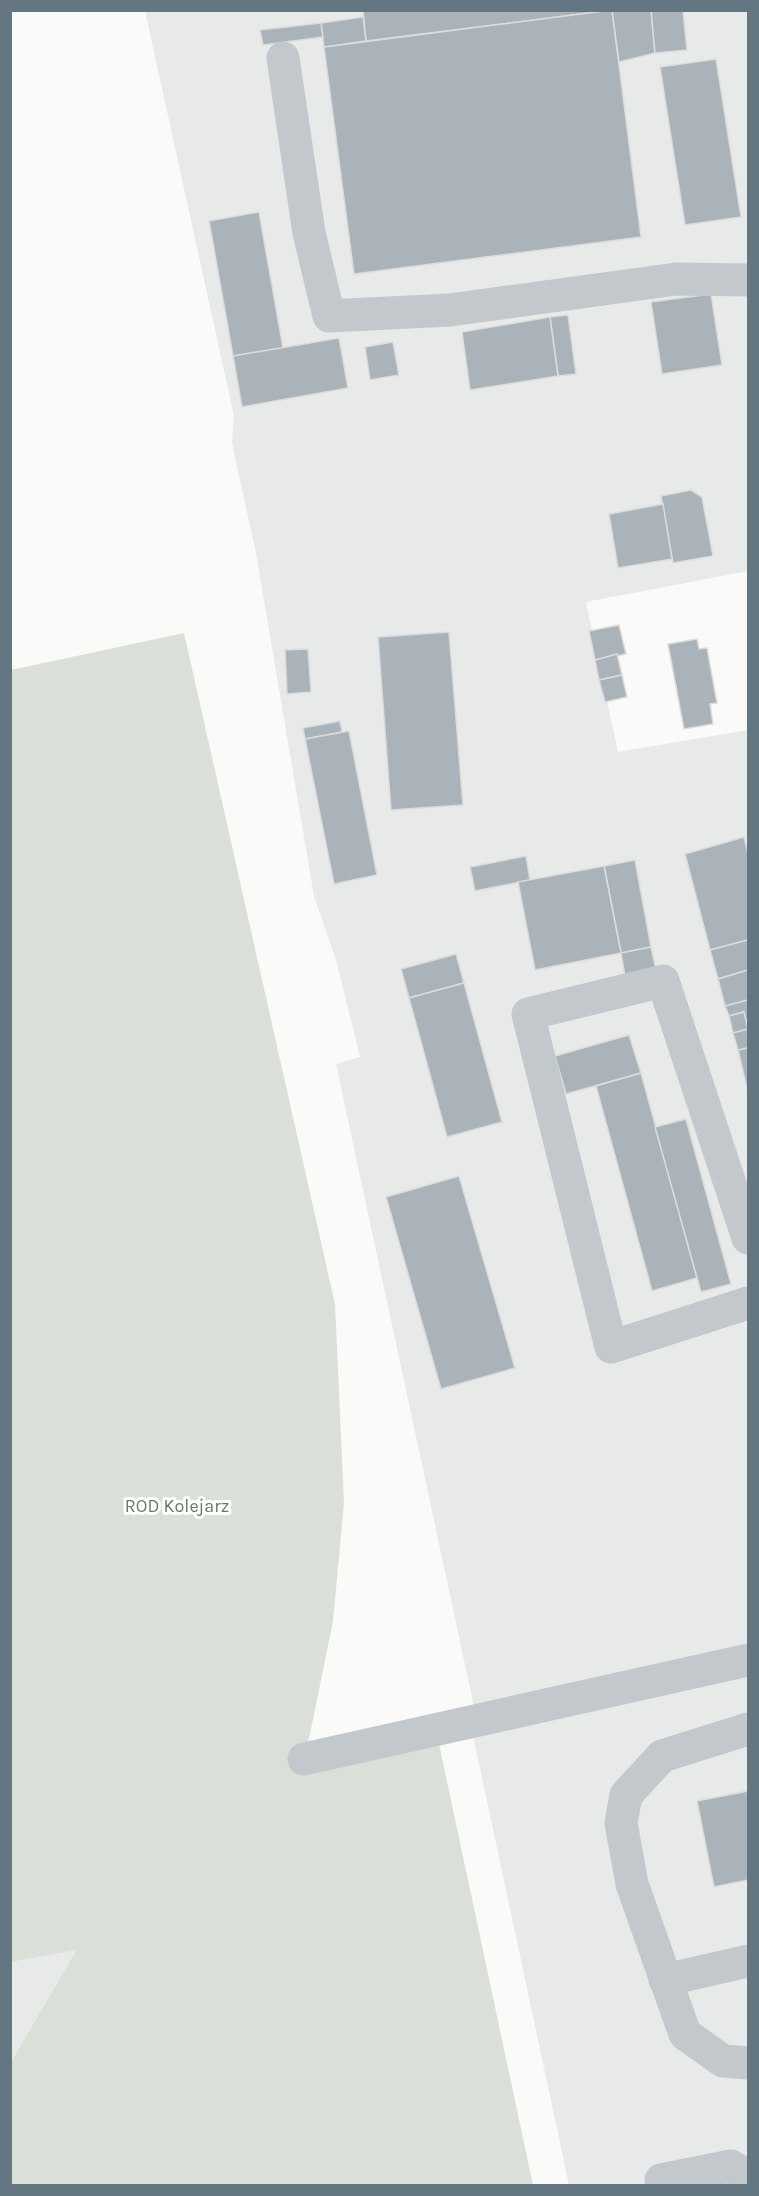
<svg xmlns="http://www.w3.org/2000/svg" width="759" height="2196" font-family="Karla,sans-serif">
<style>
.built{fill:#e8e9e9}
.green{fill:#dadfd7}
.building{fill:#aab3b9;stroke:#dcdcda;stroke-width:1.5}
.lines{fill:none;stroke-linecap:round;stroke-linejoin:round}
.minor{stroke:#c3c8cc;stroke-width:33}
.labels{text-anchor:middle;stroke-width:6;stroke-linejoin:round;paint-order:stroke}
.park-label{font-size:18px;fill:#687a64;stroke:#fff}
</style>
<rect width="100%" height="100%" fill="#fafaf8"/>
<!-- built -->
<g class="built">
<path d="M145 11H748V571L586 602 618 752 748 730V2185H569L472 1731 479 1730 336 1064 360 1057 336 960 314 896 256 553 232 443 234 416Z"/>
<path d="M76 1949 11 2062V1962Z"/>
</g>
<!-- green -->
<path class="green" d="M184 633 335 1304 344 1503 333 1621 310 1734 299 1773 439 1744 533 2185H11V2062L76 1950 11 1962V670Z"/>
<!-- building -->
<g class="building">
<path d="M363 10H605V11L366 41Z"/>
<path d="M612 10 641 237 354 274 324 47Z"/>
<path d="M612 10H651L655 53 619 62Z"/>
<path d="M651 10H683L687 50 655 53Z"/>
<path d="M363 17 366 41 324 47 321 23Z"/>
<path d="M321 23 323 37 263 45 260 30Z"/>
<path d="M716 59 741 217 685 225 660 67Z"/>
<path d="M259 212 283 348 233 356 209 221Z"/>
<path d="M711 294 722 365 662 374 651 302Z"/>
<path d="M568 315 576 374 558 376 550 317Z"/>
<path d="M550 317 558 376 470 390 462 332Z"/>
<path d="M339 338 348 388 242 407 233 356Z"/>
<path d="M393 342 399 375 370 380 365 347Z"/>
<path d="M691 490 702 497 713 556 673 563 661 496Z"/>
<path d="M663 504 672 559 618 568 609 514Z"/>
<path d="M619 625 626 654 595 660 589 631Z"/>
<path d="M449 632 463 805 391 810 378 637Z"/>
<path d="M697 639 699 649 707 648 717 703 710 704 713 724 684 729 668 644Z"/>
<path d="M308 649 311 692 287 694 285 650Z"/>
<path d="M617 654 622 675 599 680 595 660Z"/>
<path d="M622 675 627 697 605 702 599 680Z"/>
<path d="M340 721 342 732 305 739 303 728Z"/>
<path d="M349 731 377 875 334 884 305 739Z"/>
<path d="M744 837 748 854V940L710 950 685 854Z"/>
<path d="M526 856 530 880 475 891 470 867Z"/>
<path d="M635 860 651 947 621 953 604 866Z"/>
<path d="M604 866 621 953 535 970 518 882Z"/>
<path d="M748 940V970L718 979 710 950Z"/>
<path d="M651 947 656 970 625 976 621 953Z"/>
<path d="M456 954 464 983 409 998 401 969Z"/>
<path d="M748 970V1000L725 1006 718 979Z"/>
<path d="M464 983 502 1122 447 1137 409 998Z"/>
<path d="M748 1000V1029L744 1012 729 1016 725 1006Z"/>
<path d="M744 1012 748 1029 733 1033 729 1016Z"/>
<path d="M748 1029V1048L738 1050 733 1033Z"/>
<path d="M629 1035 641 1073 566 1094 555 1056Z"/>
<path d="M748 1048V1087L747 1088 738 1050Z"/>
<path d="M641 1073 697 1278 652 1291 596 1086Z"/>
<path d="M686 1119 731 1284 701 1292 655 1127Z"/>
<path d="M459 1176 515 1368 441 1389 386 1197Z"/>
<path d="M748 1791V1880L714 1887 697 1801Z"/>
</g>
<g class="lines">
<!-- minor -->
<g class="minor">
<path d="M283 58 309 233 329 316 450 310 676 279 748 280"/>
<path d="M748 1238 663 981 528 1014 611 1347 748 1303"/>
<path d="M748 1729 662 1756 626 1795 621 1823 632 1884 685 2034 723 2061 748 2063"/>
<path d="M304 1759 748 1660"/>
<path d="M665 1980 748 1961"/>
<path d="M662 2186 661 2180 731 2166 748 2176"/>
</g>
</g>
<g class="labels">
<!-- park labels -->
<g class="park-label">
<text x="177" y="1512">ROD Kolejarz</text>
</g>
</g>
<!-- border -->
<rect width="759" height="2196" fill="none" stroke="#657683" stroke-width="24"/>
</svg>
